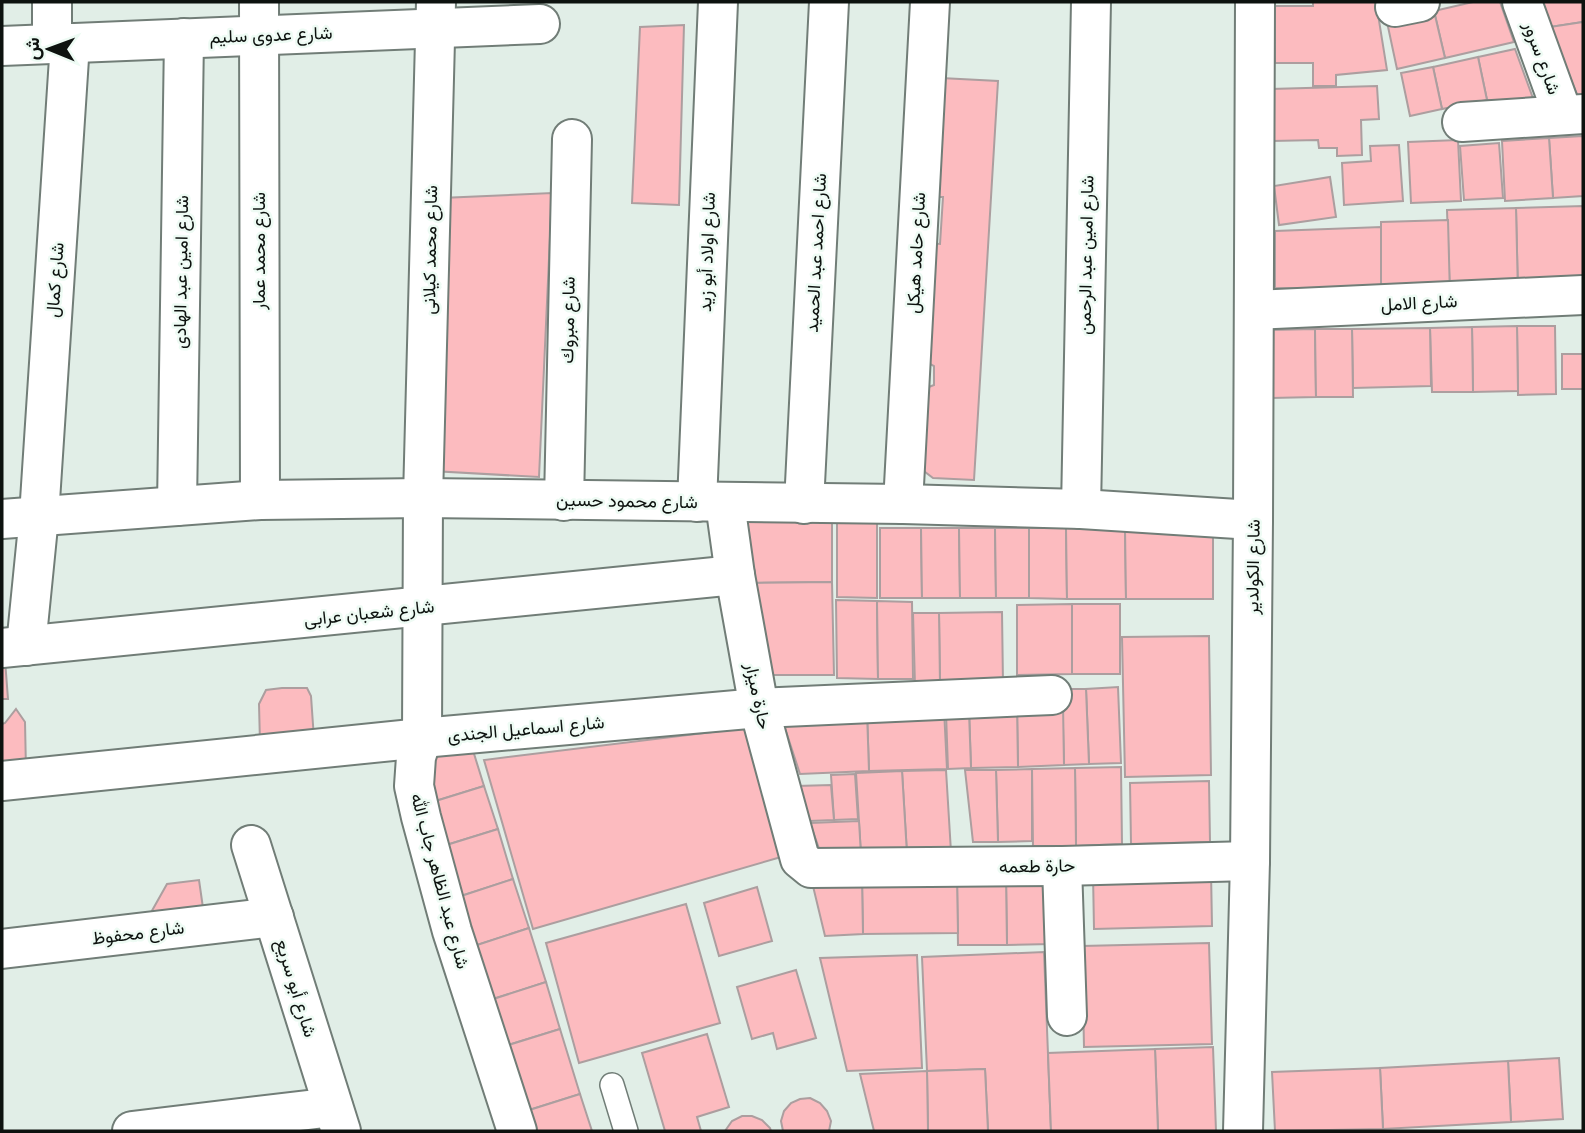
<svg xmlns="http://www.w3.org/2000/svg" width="1585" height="1133" font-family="'Varela Round',Vazirmatn,sans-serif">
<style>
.building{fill:#fcbbbf;stroke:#ac9e9f;stroke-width:2}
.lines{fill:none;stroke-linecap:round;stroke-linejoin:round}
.lane-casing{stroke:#717d77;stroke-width:26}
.street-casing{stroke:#717d77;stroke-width:42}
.lane{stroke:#fff;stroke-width:23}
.street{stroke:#fff;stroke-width:38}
.labels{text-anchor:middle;stroke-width:5;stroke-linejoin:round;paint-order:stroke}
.street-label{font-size:18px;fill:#0d120f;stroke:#eefbf4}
</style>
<rect width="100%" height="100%" fill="#e1eee7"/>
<!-- building -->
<g class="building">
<path d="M1313 2H1376L1387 70 1336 75V86H1313V63H1275L1274 6H1313Z"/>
<path d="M1473 2H1500L1514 42 1445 58 1434 11Z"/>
<path d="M1540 2H1583V22L1550 27Z"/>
<path d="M1434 11 1445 58 1397 69 1387 22Z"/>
<path d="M1583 22V96L1578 97 1550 27Z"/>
<path d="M684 25 679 205 632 203 640 27Z"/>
<path d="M1515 49 1534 101 1507 105 1487 100 1478 57Z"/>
<path d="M1478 57 1487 100 1442 109 1433 67Z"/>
<path d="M1433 67 1442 109 1410 116 1401 73Z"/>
<path d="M941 78 998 81 974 480 933 478 916 465 921 390 934 385V366L921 359 928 243 940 244 943 197H934Z"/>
<path d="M1377 86 1379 119 1361 120 1362 155 1337 156V148H1319L1318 140 1272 141 1271 89Z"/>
<path d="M1583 136V196L1553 198 1549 138Z"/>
<path d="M1549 138 1553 198 1505 201 1502 141Z"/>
<path d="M1458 140 1461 201 1411 203 1408 142Z"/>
<path d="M1499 143 1503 198 1464 200 1460 146Z"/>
<path d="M1399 145 1403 201 1344 205 1342 163 1371 161 1370 146Z"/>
<path d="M1330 177 1336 217 1279 225 1274 186Z"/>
<path d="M552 193 539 477 432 471 441 198Z"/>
<path d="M1583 206V292L1518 294 1516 208Z"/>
<path d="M1516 208 1518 294 1450 296 1447 210Z"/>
<path d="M1448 220 1450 296 1381 289V222Z"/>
<path d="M1381 227V289L1275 288V231Z"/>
<path d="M1517 326H1555L1556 394 1518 395Z"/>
<path d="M1517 326 1518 391 1473 392 1472 327Z"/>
<path d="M1472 327 1473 392H1432L1430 328Z"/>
<path d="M1430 328 1431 386 1353 388 1352 329Z"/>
<path d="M1315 329 1316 397 1271 398 1270 330Z"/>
<path d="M1315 329H1352L1353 397H1316Z"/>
<rect x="1562" y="354" width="21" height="35"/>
<path d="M740 515H832V582L751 583Z"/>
<path d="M837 522H877V598L837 597Z"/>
<path d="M880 528H921L922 598H880Z"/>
<path d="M921 528H959L960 598H922Z"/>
<path d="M959 528H995L996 598H960Z"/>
<path d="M995 528H1029V598H996Z"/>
<path d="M1029 528H1066L1067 599 1029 598Z"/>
<path d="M1066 528H1125L1126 599H1067Z"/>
<path d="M1125 528H1213V599H1126Z"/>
<path d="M832 582 834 675H770L751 583Z"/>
<path d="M836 600 877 601 878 679 837 678Z"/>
<path d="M877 601 912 602 913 679H878Z"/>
<rect x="1072" y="604" width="48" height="70"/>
<path d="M1072 604V674L1017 675V605Z"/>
<path d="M1002 612 1003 684 940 685 939 613Z"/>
<path d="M913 613H939L940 685 915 686Z"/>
<path d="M1209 636 1211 775 1125 777 1122 637Z"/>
<path d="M2 660H5L8 699H2Z"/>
<path d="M1118 687 1121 763 1089 764 1086 689Z"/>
<path d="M282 688H307L311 696 314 739 260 743 259 704 266 690Z"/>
<path d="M1062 689H1086L1089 764 1064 765Z"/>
<path d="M1063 704 1064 765 1018 767 1017 706Z"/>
<path d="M1017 706 1018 767 971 768 969 707Z"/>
<path d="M16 709 25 722 26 770 2 771V724L5 723Z"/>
<path d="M944 709 947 769 869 771 867 712Z"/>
<path d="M867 712 869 771 800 774 781 716Z"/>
<path d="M969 712 971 768 948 769 946 713Z"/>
<path d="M745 728 781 857 533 929 484 760Z"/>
<path d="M471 744 484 786 426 804V747Z"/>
<path d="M1121 767 1122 844 1076 846 1075 768Z"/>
<path d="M1075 768 1076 846H1033L1032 769Z"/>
<path d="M1032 769V841L998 842 996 770Z"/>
<path d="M946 770 951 852 907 854 902 771Z"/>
<path d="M965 770H996L998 842H973Z"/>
<path d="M902 771 907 854 861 855 856 773Z"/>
<path d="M855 774 858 819 834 820 831 775Z"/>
<path d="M1209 781 1210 842 1131 844 1130 783Z"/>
<path d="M831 785 834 820 809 821 797 786Z"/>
<path d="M484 786 498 829 440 847 426 804Z"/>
<path d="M859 821 861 855 822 857 810 823Z"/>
<path d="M498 829 513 879 455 898 440 847Z"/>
<path d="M1211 871 1212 926 1094 929 1093 874Z"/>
<path d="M1050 877 1051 944 1007 945 1006 878Z"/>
<path d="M1006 878 1007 945H958L957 879Z"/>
<path d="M513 879 529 928 471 947 455 898Z"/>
<path d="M957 879 958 933 863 934 862 880Z"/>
<path d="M199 880 203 908 149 916 167 884Z"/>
<path d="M862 880 863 934 825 936 812 882Z"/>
<path d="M757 887 772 941 719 956 704 903Z"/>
<path d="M686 904 720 1023 579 1063 546 943Z"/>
<path d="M529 928 546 982 487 1001 471 947Z"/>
<path d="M1209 943 1212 1044 1084 1047 1082 946Z"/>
<path d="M1044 952 1051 1131H988L985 1069 927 1071 922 957Z"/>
<path d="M917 955 922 1068 847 1071 820 958Z"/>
<path d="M796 970 816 1038 777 1049 773 1033 752 1039 737 987Z"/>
<path d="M546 982 560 1029 502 1047 487 1001Z"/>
<path d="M560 1029 580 1094 523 1112 502 1047Z"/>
<path d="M707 1034 729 1107 697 1117 701 1131H665L642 1053Z"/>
<path d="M1213 1047 1216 1131H1158L1155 1049Z"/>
<path d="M1155 1049 1158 1131H1051L1048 1053Z"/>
<path d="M1559 1058 1563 1119 1511 1122 1508 1061Z"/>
<path d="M1508 1061 1511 1122 1383 1129 1380 1068Z"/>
<path d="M1380 1068 1383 1129 1275 1131 1272 1072Z"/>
<path d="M985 1069 988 1131H928L927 1071Z"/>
<path d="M927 1071 928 1131H874L860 1074Z"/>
<path d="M580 1094 592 1131H529L523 1112Z"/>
<path d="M810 1098 820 1103 827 1111 831 1121 829 1131H783L781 1121 784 1111 791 1103 800 1099Z"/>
<path d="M742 1116H752L762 1120 770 1128 771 1131H725L732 1121Z"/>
</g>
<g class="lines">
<defs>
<path id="lane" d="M612 1085 626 1131"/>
<g id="street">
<path d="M259 2 260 500"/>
<path d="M436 2 423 498 422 738 416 757 414 786 421 817 452 931 517 1131"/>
<path d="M1522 2 1563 115"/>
<path d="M1395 7 1420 2"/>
<path d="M52 44V2"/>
<path d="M2 46 540 24"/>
<path d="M1462 122 1583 114"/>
<path d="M1254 310 1583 295"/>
<path d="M564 501 572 139"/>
<path d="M697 502 718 2"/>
<path d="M725 503 735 575 759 708 800 859 811 868 1062 866 1250 861"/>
<path d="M804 504 829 2"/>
<path d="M903 504 930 2"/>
<path d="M177 506 184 38"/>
<path d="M1081 509 1091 2"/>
<path d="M2 519 260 500 423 498 903 504 1081 509 1253 520"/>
<path d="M26 646 39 516 70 43"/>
<path d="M2 648 735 575"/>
<path d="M2 781 422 738 759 708 1052 695"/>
<path d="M251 845 341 1131"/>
<path d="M1062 866 1067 1016"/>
<path d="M2 949 274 917"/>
<path d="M132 1131 333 1107"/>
<path d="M1243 1131 1250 861 1253 520 1255 2"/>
</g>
</defs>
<!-- lane casing -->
<use href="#lane" class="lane-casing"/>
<!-- street casing -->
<use href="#street" class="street-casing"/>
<!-- lane -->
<use href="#lane" class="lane"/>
<!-- street -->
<use href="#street" class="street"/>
</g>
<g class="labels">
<!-- street labels -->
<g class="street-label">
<text transform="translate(271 35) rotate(-2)" y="6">شارع عدوى سليم</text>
<text transform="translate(1542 58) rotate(70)" y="6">شارع سرور</text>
<text transform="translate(430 250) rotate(-89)" y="6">شارع محمد كيلانى</text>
<text transform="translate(259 251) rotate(-90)" y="6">شارع محمد عمار</text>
<text transform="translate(707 252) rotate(-88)" y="6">شارع اولاد أبو زيد</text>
<text transform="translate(816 253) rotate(-87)" y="6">شارع احمد عبد الحميد</text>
<text transform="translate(916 253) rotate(-87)" y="6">شارع حامد هيكل</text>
<text transform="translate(1086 255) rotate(-89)" y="6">شارع امين عبد الرحمن</text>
<text transform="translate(181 272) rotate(-89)" y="6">شارع امين عبد الهادى</text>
<text transform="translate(55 280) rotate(-86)" y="6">شارع كمال</text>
<text transform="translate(1419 303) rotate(-3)" y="6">شارع الامل</text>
<text transform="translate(568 320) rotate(-89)" y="6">شارع مبروك</text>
<text transform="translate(627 501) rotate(1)" y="6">شارع محمود حسين</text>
<text transform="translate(1253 567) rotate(-89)" y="6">شارع الكولدير</text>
<text transform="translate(369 613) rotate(-6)" y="6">شارع شعبان عرابى</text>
<text transform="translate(758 696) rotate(78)" y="6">حارة ميزار</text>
<text transform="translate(526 729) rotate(-5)" y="6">شارع اسماعيل الجندى</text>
<text transform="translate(1037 866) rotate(-1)" y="6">حارة طعمه</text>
<text transform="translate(440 881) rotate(75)" y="6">شارع عبد الظاهر جاب الله</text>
<text transform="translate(138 933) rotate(-7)" y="6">شارع محفوظ</text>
<text transform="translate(296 988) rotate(73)" y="6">شارع أبو سريع</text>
</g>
</g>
<!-- border -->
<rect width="1585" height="1133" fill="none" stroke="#0d120f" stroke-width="7"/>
<!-- north arrow -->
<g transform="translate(49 49) rotate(271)" stroke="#eefbf4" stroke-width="5" paint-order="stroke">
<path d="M0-5L12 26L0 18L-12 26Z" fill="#0d120f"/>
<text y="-10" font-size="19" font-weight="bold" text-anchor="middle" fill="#0d120f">ش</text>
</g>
</svg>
